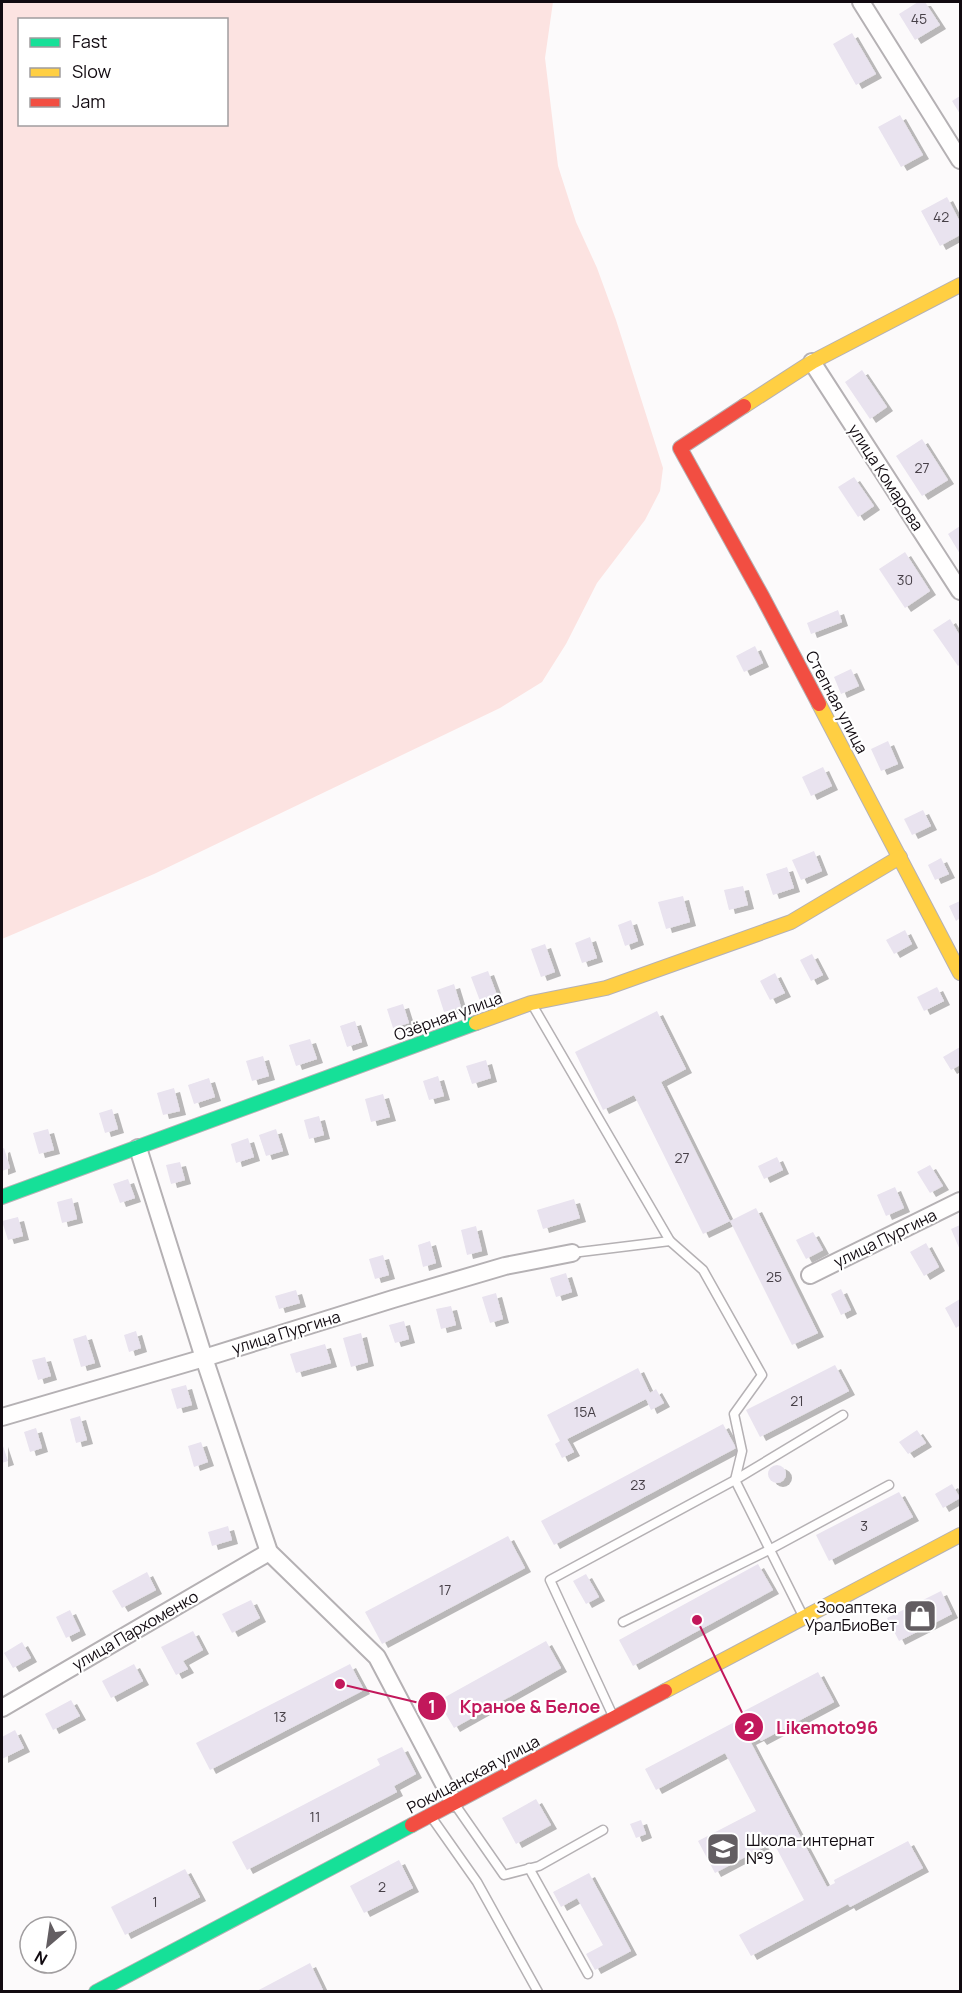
<svg xmlns="http://www.w3.org/2000/svg" width="962" height="1993" font-family="Manrope,sans-serif">
<style>
.green{fill:#fce3e1;fill-rule:evenodd}
.building{fill:#e9e3ef;filter:url(#shadow)}
.lines{fill:none;stroke-linecap:round;stroke-linejoin:round}
.lane-casing{stroke:#b5b1b4;stroke-width:11}
.street-casing{stroke:#b5b1b4;stroke-width:20}
.fast-casing{stroke:#b5b1b4;stroke-width:16}
.slow-casing{stroke:#b5b1b4;stroke-width:16}
.jam-casing{stroke:#b5b1b4;stroke-width:16}
.lane{stroke:#fffefe;stroke-width:8}
.street{stroke:#fffefe;stroke-width:16}
.fast{stroke:#16e098;stroke-width:14}
.slow{stroke:#ffcf43;stroke-width:14}
.jam{stroke:#f24e42;stroke-width:14}
.labels{text-anchor:middle;stroke-width:4.5;stroke-linejoin:round;paint-order:stroke}
.number-label{font-size:14px;fill:#474048}
.street-label{font-size:16px;fill:#110a10;stroke:#fff}
.poi-label{font-size:16px;fill:#110a10;stroke:#fff;text-anchor:end}
.leader{fill:none;stroke:#c2185b;stroke-width:2}
.callout-dot{fill:#c2185b;stroke:#fff;stroke-width:2}
.mark-label{font-size:18px;text-anchor:middle;font-weight:bold;fill:#fff}
.callout-label{font-size:18px;text-anchor:middle;font-weight:bold;fill:#c2185b;stroke:#fff;stroke-width:4.5;stroke-linejoin:round;paint-order:stroke}
</style>
<defs>
<filter id="shadow"><feDropShadow dx="6" dy="4" stdDeviation="0" flood-color="#0004"/></filter>
</defs>
<rect width="100%" height="100%" fill="#fcfafb"/>
<!-- green -->
<path class="green" d="M2 2H553L545 58 558 166 576 222 597 268 616 320 663 468 660 491 645 520 597 583 566 644 542 682 500 708 154 874 2 939ZM20 20H226V124H20Z"/>
<!-- building -->
<g class="building">
<path d="M918 2H925L940 25 915 40 899 14Z"/>
<path d="M852 33 876 74 856 85 833 44Z"/>
<path d="M960 96V114L952 101Z"/>
<path d="M900 115 923 155 901 167 878 127Z"/>
<path d="M947 197 960 222V235L940 246 921 211Z"/>
<path d="M862 370 887 407 870 419 845 382Z"/>
<path d="M922 439 948 480 922 496 896 456Z"/>
<path d="M854 477 874 506 858 517 838 487Z"/>
<path d="M960 526V554L948 534Z"/>
<path d="M905 552 930 591 905 608 879 569Z"/>
<path d="M838 610 842 622 811 634 807 623Z"/>
<path d="M950 619 960 636V664L958 666 933 630Z"/>
<path d="M755 646 763 663 744 672 736 656Z"/>
<path d="M851 669 859 686 841 694 834 677Z"/>
<path d="M888 741 898 764 881 771 871 749Z"/>
<path d="M823 767 832 786 811 796 802 777Z"/>
<path d="M923 810 931 826 912 835 904 819Z"/>
<path d="M814 851 822 871 801 880 792 860Z"/>
<path d="M941 858 949 874 935 880 928 865Z"/>
<path d="M787 867 794 888 773 895 766 874Z"/>
<path d="M743 886 748 905 729 910 724 890Z"/>
<path d="M683 896 690 922 666 929 658 902Z"/>
<path d="M960 901V918L956 921 949 906Z"/>
<path d="M631 920 638 941 625 946 618 925Z"/>
<path d="M905 930 912 944 894 954 886 940Z"/>
<path d="M590 937 597 958 582 963 575 943Z"/>
<path d="M545 944 555 972 541 977 531 949Z"/>
<path d="M812 954 823 975 811 981 800 960Z"/>
<path d="M488 971 497 995 480 1001 471 977Z"/>
<path d="M775 973 785 993 770 1000 760 981Z"/>
<path d="M454 984 461 1007 444 1012 437 990Z"/>
<path d="M937 987 944 1001 924 1011 917 997Z"/>
<path d="M403 1004 409 1023 393 1028 387 1009Z"/>
<path d="M657 1011 686 1069 661 1082 730 1221 703 1234 634 1095 603 1110 575 1052Z"/>
<path d="M355 1021 362 1042 347 1047 340 1026Z"/>
<path d="M310 1039 317 1059 296 1066 289 1045Z"/>
<path d="M960 1047V1065L951 1070 943 1057Z"/>
<path d="M263 1056 269 1076 252 1081 246 1061Z"/>
<path d="M486 1060 491 1078 472 1084 466 1066Z"/>
<path d="M438 1076 444 1096 429 1100 423 1081Z"/>
<path d="M209 1078 215 1097 194 1104 188 1085Z"/>
<path d="M174 1088 180 1111 163 1115 157 1093Z"/>
<path d="M383 1094 390 1117 371 1122 365 1099Z"/>
<path d="M112 1109 118 1129 105 1133 99 1113Z"/>
<path d="M319 1116 324 1135 309 1139 304 1120Z"/>
<path d="M48 1129 54 1150 39 1154 33 1133Z"/>
<path d="M276 1129 283 1151 266 1156 259 1135Z"/>
<path d="M248 1138 254 1157 236 1163 231 1144Z"/>
<path d="M4 1148 10 1168 2 1171V1149Z"/>
<path d="M777 1157 783 1170 764 1179 758 1166Z"/>
<path d="M180 1162 185 1180 171 1184 166 1165Z"/>
<path d="M930 1165 943 1186 930 1193 917 1172Z"/>
<path d="M128 1179 135 1198 120 1203 113 1184Z"/>
<path d="M895 1187 904 1208 886 1216 877 1195Z"/>
<path d="M72 1198 77 1219 62 1223 57 1202Z"/>
<path d="M574 1199 580 1218 543 1229 537 1210Z"/>
<path d="M756 1208 818 1333 792 1345 730 1221Z"/>
<path d="M18 1217 23 1236 8 1240 2 1221Z"/>
<path d="M960 1225V1250L951 1229Z"/>
<path d="M476 1226 482 1251 467 1255 461 1230Z"/>
<path d="M813 1232 823 1250 806 1259 796 1240Z"/>
<path d="M430 1241 436 1263 423 1267 418 1245Z"/>
<path d="M926 1243 939 1267 924 1276 910 1252Z"/>
<path d="M383 1255 389 1275 375 1279 369 1259Z"/>
<path d="M566 1273 572 1292 556 1297 550 1278Z"/>
<path d="M841 1289 851 1310 841 1315 831 1294Z"/>
<path d="M296 1290 300 1303 279 1309 275 1296Z"/>
<path d="M496 1293 503 1319 490 1323 482 1297Z"/>
<path d="M960 1299V1325L956 1328 945 1308Z"/>
<path d="M451 1306 456 1325 441 1329 436 1309Z"/>
<path d="M404 1321 409 1339 395 1343 389 1325Z"/>
<path d="M136 1331 141 1348 129 1352 124 1335Z"/>
<path d="M361 1333 368 1362 351 1367 343 1338Z"/>
<path d="M86 1335 95 1363 81 1367 73 1339Z"/>
<path d="M325 1344 331 1363 296 1373 290 1354Z"/>
<path d="M45 1357 51 1376 38 1380 32 1360Z"/>
<path d="M835 1365 849 1391 760 1437 746 1410Z"/>
<path d="M638 1368 650 1393 656 1389 664 1403 651 1410 646 1399 567 1439 574 1452 562 1458 555 1444 560 1441 547 1415Z"/>
<path d="M186 1385 192 1405 177 1409 171 1389Z"/>
<path d="M80 1416 87 1440 76 1443 70 1419Z"/>
<path d="M723 1424 736 1448 554 1545 541 1521Z"/>
<path d="M36 1428 42 1448 30 1452 24 1432Z"/>
<path d="M917 1430 926 1443 908 1454 899 1442Z"/>
<path d="M201 1442 208 1462 194 1467 188 1446Z"/>
<path d="M2 1443 8 1461 2 1463Z"/>
<circle cx="777" cy="1474" r="9"/>
<path d="M952 1484 960 1498 943 1508 935 1494Z"/>
<path d="M899 1492 913 1517 829 1561 816 1535Z"/>
<path d="M228 1526 232 1540 212 1546 208 1532Z"/>
<path d="M508 1536 525 1568 382 1644 365 1612Z"/>
<path d="M758 1564 773 1590 633 1666 619 1640Z"/>
<path d="M147 1572 156 1590 122 1608 112 1591Z"/>
<path d="M586 1574 599 1597 586 1604 573 1581Z"/>
<path d="M941 1591 952 1614 899 1641 887 1618Z"/>
<path d="M251 1600 260 1618 232 1633 222 1614Z"/>
<path d="M70 1610 80 1631 66 1638 56 1617Z"/>
<path d="M193 1631 203 1650 183 1661 188 1669 176 1675 161 1647Z"/>
<path d="M546 1641 561 1668 454 1728 438 1701Z"/>
<path d="M22 1642 31 1658 13 1668 4 1653Z"/>
<path d="M134 1664 143 1681 111 1698 102 1681Z"/>
<path d="M350 1664 364 1690 210 1770 196 1743Z"/>
<path d="M818 1672 834 1702 761 1741 758 1737 750 1741 827 1887 835 1883 834 1880 908 1841 923 1868 850 1907 848 1904 751 1956 739 1935 804 1900 770 1836 761 1841 764 1847 715 1873 698 1841 756 1811 725 1753 656 1790 645 1769 746 1716 744 1711Z"/>
<path d="M71 1700 80 1716 53 1730 45 1714Z"/>
<path d="M15 1730 24 1748 2 1759V1737Z"/>
<path d="M402 1747 416 1774 394 1786 397 1792 247 1870 232 1842 380 1765 377 1759Z"/>
<path d="M536 1799 551 1825 516 1844 502 1818Z"/>
<path d="M641 1820 646 1834 636 1838 630 1824Z"/>
<path d="M399 1860 413 1888 364 1913 350 1886Z"/>
<path d="M185 1869 200 1897 125 1935 111 1907Z"/>
<path d="M589 1873 631 1951 595 1970 586 1954 603 1945 577 1898 561 1907 553 1892Z"/>
<path d="M310 1963 324 1992H255Z"/>
</g>
<g class="lines">
<defs>
<g id="lane">
<path d="M533 1006 670 1241"/>
<path d="M572 1253 670 1241 703 1270 762 1375 734 1414 742 1451 735 1480 803 1616"/>
<path d="M623 1622 769 1550 889 1485"/>
<path d="M613 1716 550 1580 735 1480 843 1415"/>
<path d="M456 1806 504 1875 539 1866 603 1830"/>
<path d="M432 1818 477 1882 538 1992"/>
<path d="M529 1868 588 1974"/>
</g>
<g id="street">
<path d="M861 2 960 160"/>
<path d="M812 362 960 591"/>
<path d="M138 1148 204 1358 269 1552 377 1657 454 1803"/>
<path d="M810 1275 960 1201"/>
<path d="M2 1417 204 1358 393 1299 505 1266 572 1253"/>
<path d="M2 1708 269 1552"/>
</g>
<g id="fast">
<path d="M2 1197 476 1023"/>
<path d="M96 1992 412 1825"/>
</g>
<g id="slow">
<path d="M744 406 812 362 960 285"/>
<path d="M819 704 960 973"/>
<path d="M476 1023 531 1003 606 988 791 922 900 857"/>
<path d="M665 1691 960 1535"/>
</g>
<g id="jam">
<path d="M744 406 680 448 762 596 819 704"/>
<path d="M412 1825 665 1691"/>
</g>
</defs>
<!-- lane casing -->
<use href="#lane" class="lane-casing"/>
<!-- street casing -->
<use href="#street" class="street-casing"/>
<!-- fast casing -->
<use href="#fast" class="fast-casing"/>
<!-- slow casing -->
<use href="#slow" class="slow-casing"/>
<!-- jam casing -->
<use href="#jam" class="jam-casing"/>
<!-- lane -->
<use href="#lane" class="lane"/>
<!-- street -->
<use href="#street" class="street"/>
<!-- fast -->
<use href="#fast" class="fast"/>
<!-- slow -->
<use href="#slow" class="slow"/>
<!-- jam -->
<use href="#jam" class="jam"/>
</g>
<!-- icons -->
<defs>
<symbol id="shop-square" viewBox="-11 -11 22 22"><rect x="-9" y="-9" width="18" height="18" rx="4" fill="#635e62" stroke="#fff"/><path d="M-5-2.5h2.3a2.7 3.5 0 0 1 5.4 0H5L5.5 6h-11ZM-1.5-2.5h3a1.5 2.3 0 0 0-3 0Z" fill="#fff"/></symbol>
<symbol id="school-square" viewBox="-11 -11 22 22"><rect x="-9" y="-9" width="18" height="18" rx="4" fill="#635e62" stroke="#fff"/><path d="M0-5L7-2L0 1L-7-2ZM-4 1L0 2.5L4 1V4Q0 6-4 4Z" fill="#fff"/></symbol>
</defs>
<g fill-rule="evenodd">
<use href="#shop-square" x="901" y="1597" width="38" height="38"/>
<use href="#school-square" x="704" y="1830" width="38" height="38"/>
</g>
<g class="labels">
<!-- number labels -->
<g class="number-label">
<text x="919" y="24">45</text>
<text x="941" y="222">42</text>
<text x="922" y="473">27</text>
<text x="905" y="585">30</text>
<text x="682" y="1163">27</text>
<text x="774" y="1282">25</text>
<text x="797" y="1406">21</text>
<text x="585" y="1417">15А</text>
<text x="638" y="1490">23</text>
<text x="864" y="1531">3</text>
<text x="445" y="1595">17</text>
<text x="280" y="1722">13</text>
<text x="315" y="1822">11</text>
<text x="382" y="1892">2</text>
<text x="155" y="1907">1</text>
</g>
<!-- street labels -->
<g class="street-label">
<text transform="translate(886 477) rotate(57)" y="6">улица Комарова</text>
<text transform="translate(837 702) rotate(62)" y="6">Степная улица</text>
<text transform="translate(448 1016) rotate(-20)" y="6">Озёрная улица</text>
<text transform="translate(885 1238) rotate(-26)" y="6">улица Пургина</text>
<text transform="translate(286 1332) rotate(-17)" y="6">улица Пургина</text>
<text transform="translate(135 1630) rotate(-30)" y="6">улица Пархоменко</text>
<text transform="translate(473 1774) rotate(-28)" y="6">Рокицанская улица</text>
</g>
<!-- poi labels -->
<g class="poi-label">
<text x="897" y="1613">Зооаптека<tspan x="897" dy="18">УралБиоВет</tspan></text>
<text x="746" y="1846" text-anchor="start">Школа-интернат<tspan x="746" dy="18">№9</tspan></text>
</g>
</g>
<!-- callouts -->
<path class="leader" d="M340 1684L432 1706M697 1620L749 1727"/>
<g class="callout-dot">
<circle cx="340" cy="1684" r="6"/>
<circle cx="697" cy="1620" r="6"/>
<circle cx="432" cy="1706" r="15"/>
<circle cx="749" cy="1727" r="15"/>
</g>
<g class="mark-label">
<text x="432" y="1713">1</text>
<text x="749" y="1734">2</text>
</g>
<g class="callout-label">
<text x="530" y="1713">Краное &amp; Белое</text>
<text x="827" y="1734">Likemoto96</text>
</g>
<!-- border -->
<rect width="962" height="1993" fill="none" stroke="#110a10" stroke-width="6"/>
<!-- legend -->
<rect x="18" y="18" width="210" height="108" fill="#ffffff" stroke="#a09d9f" stroke-width="1.5"/>
<rect x="30" y="38" width="30" height="9" fill="#16e098" stroke="#a09d9f" stroke-width="1.5"/>
<text x="72" y="48" font-size="18" fill="#110a10">Fast</text>
<rect x="30" y="68" width="30" height="9" fill="#ffcf43" stroke="#a09d9f" stroke-width="1.5"/>
<text x="72" y="78" font-size="18" fill="#110a10">Slow</text>
<rect x="30" y="98" width="30" height="9" fill="#f24e42" stroke="#a09d9f" stroke-width="1.5"/>
<text x="72" y="108" font-size="18" fill="#110a10">Jam</text>
<!-- north arrow -->
<g transform="translate(48 1945) rotate(209)"><circle r="28" fill="#ffffff" stroke="#a09d9f" stroke-width="1.5"/>
<path d="M0-4.5L10 22L0 15L-10 22Z" fill="#635e62"/>
<text y="-9" font-size="16" font-weight="bold" text-anchor="middle" fill="#110a10">N</text>
</g>
</svg>
